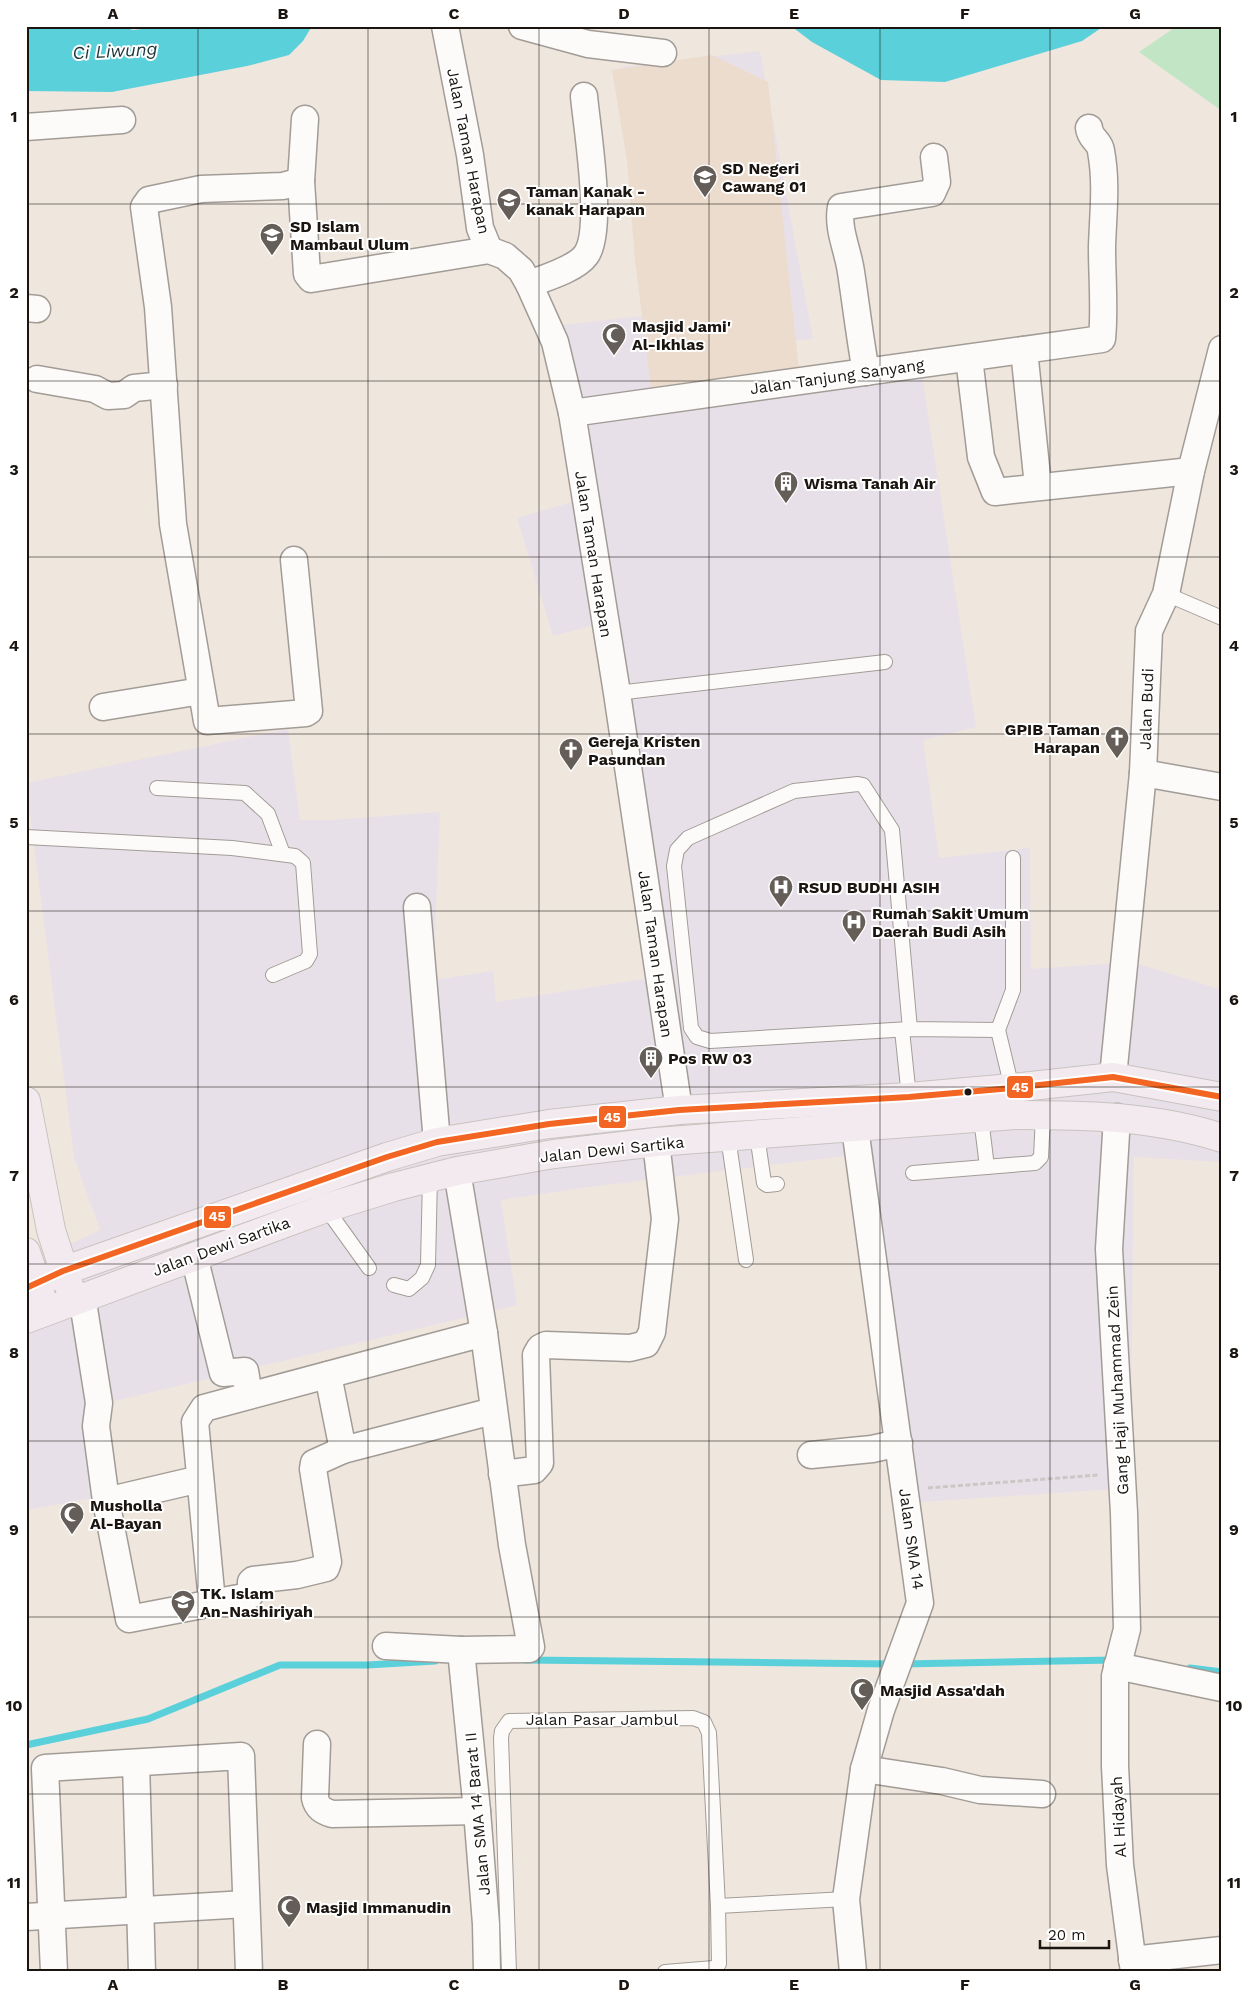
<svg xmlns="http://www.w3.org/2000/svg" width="1248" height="1998" font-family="'Work Sans',sans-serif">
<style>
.commercial{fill:#e8e0e8}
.built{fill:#ecdcce}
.green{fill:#c2e6c5}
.water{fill:#5ad0da}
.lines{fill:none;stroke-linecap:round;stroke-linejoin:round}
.stream{stroke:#5ad0da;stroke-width:7}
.lane-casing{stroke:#a29c96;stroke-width:16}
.street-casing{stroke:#a29c96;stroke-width:29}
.primary-casing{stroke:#c7c3bf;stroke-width:30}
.path{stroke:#cac7c4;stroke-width:3;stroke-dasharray:5 2.5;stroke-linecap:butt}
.lane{stroke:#fdfbfa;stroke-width:14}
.street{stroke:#fdfbfa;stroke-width:26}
.primary{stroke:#f3eaf0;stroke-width:28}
.bus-1-casing{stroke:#fff;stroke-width:10}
.bus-1{stroke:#f26522;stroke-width:6}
.grid{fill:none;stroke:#1a1510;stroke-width:1;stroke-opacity:0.55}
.bus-dot{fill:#1a1510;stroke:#fff;stroke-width:2}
.labels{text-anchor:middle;stroke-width:4;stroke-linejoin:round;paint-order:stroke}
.street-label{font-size:16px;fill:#1a1510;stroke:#fff}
.poi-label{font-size:16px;font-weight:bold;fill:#1a1510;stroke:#fff;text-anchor:start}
.water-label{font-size:18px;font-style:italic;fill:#1c3538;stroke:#fff}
.line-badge{stroke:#fff;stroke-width:2}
.badge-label{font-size:14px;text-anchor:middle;font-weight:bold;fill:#fff}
.neatline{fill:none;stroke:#1a1510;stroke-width:2}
.grid-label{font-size:16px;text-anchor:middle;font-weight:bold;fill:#1a1510}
</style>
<rect width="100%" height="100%" fill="#efe6de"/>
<!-- commercial -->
<path class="commercial" d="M760 51 813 339 722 346 727 389 920 362 976 727 923 740 939 858 1030 848 1031 969 1133 962 1222 990V1162L1134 1157 1130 1488 906 1503 853 1155 581 1188 501 1200 517 1305 98 1405 113 1494 26 1510V1266L100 1230 74 1157 26 783 288 729 300 820H331L440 812 433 980 493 971 496 1002 663 976 610 621 553 636 517 518 586 498 546 327 642 316 622 67Z"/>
<!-- built -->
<path class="built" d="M712 55 768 82 799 370 651 388 635 260 627 161 612 70Z"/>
<!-- green -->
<path class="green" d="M1177 26H1222V111L1139 52Z"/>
<!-- water -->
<g class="water">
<path d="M26 26H119L133 30 166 26H312L303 41 289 55 247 66 112 92 26 91Z"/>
<path d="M791 26H1104L1082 41 945 82 881 80 812 42Z"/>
</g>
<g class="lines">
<!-- stream -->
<g class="stream">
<path d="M525 1660 892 1664"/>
<path d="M903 1664 1115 1660"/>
<path d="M1190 1668 1222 1672"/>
<path d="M26 1745 148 1719 280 1665H368L435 1661"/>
</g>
<defs>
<g id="lane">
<path d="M1166 594 1222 618"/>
<path d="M617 693 885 662"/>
<path d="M157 788 245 793 268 814 283 854"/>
<path d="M26 837 232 848 295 856 303 863 310 954 306 961 273 975"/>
<path d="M910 1029 892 830 863 785 858 784 794 791 688 838 677 850 674 866 691 1028 697 1037 710 1041 910 1029 998 1030"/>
<path d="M902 1030 909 1097"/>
<path d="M1012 1088 998 1030 1013 990V858"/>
<path d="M981 1118 987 1167"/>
<path d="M757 1135 764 1183 767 1185 777 1184"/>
<path d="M728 1137 746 1260"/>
<path d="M913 1173 1035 1163 1041 1157 1043 1115"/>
<path d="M326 1208 369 1268"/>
<path d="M394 1285 409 1289 422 1278 428 1265 430 1177"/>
<path d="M509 1972 501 1738 502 1731 509 1721 693 1718 704 1722 709 1733 718 1906"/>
<path d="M665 1972 714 1968 719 1964 718 1906 846 1899"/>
</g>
<g id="street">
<path d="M445 26 470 155 480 228 489 250 505 256 521 270 529 284 555 342 572 413 617 693 679 1110"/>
<path d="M522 26 588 44 663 53"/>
<path d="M26 127 122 120"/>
<path d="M301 181 307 274 311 279 489 250"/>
<path d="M529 284C545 278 576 269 586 255 604 230 587 129 584 96"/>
<path d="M26 308 37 309"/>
<path d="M1024 350 1038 486"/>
<path d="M969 358 981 457 995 492 1191 471"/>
<path d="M866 372C860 339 856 305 851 272 848 250 837 229 841 207L932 193 937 182 934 157"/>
<path d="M37 379 95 389 108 396 124 395 134 388 164 385"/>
<path d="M572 413 1102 339C1105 309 1102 278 1102 247 1103 214 1107 183 1101 151 1100 141 1090 139 1089 128"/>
<path d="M294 560 309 711 306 713 207 721 173 524 158 307 144 207 149 200 201 189 283 186 301 181 305 119"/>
<path d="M103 707 201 691"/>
<path d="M1143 773 1222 787"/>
<path d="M417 907 437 1142"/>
<path d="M1113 1077 1143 773 1149 631 1166 594 1191 471 1222 349"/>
<path d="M1117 1117 1109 1249 1124 1513 1127 1629 1115 1676V1766L1120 1865 1134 1972"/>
<path d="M194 1256 223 1373 245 1371 249 1395"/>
<path d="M82 1296 99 1403 96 1426 106 1501 129 1619 249 1596 251 1593V1582L253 1580 297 1575 326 1568 328 1562 313 1469 314 1463 343 1450 493 1411"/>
<path d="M328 1375 343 1450"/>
<path d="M811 1455 872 1449 899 1443"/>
<path d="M502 1474 534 1470 540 1463 536 1355 540 1348 546 1345 630 1348 646 1344 652 1332 665 1219 656 1142"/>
<path d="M106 1501 200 1479"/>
<path d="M212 1602 195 1422 204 1408 484 1333"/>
<path d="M386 1646 461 1650 529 1649 531 1647 512 1545 484 1333 457 1171"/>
<path d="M461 1650 477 1811 486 1924 487 1972"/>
<path d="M1117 1666 1222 1688"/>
<path d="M317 1744 315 1798C317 1808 323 1811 332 1814L477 1811"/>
<path d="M136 1763 142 1972"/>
<path d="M864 1769 942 1781 980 1790 1042 1794"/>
<path d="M26 1917 246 1904"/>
<path d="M1132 1960 1222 1950"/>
<path d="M54 1972 45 1768 241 1756 249 1972"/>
<path d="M853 1972 846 1899 864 1769 881 1710 920 1603 855 1128"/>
</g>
<g id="primary">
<path d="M26 1101 51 1230 70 1289"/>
<path d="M26 1252 42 1299"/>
<path d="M26 1288 63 1271 387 1157 437 1142 549 1124 679 1110 909 1097 1012 1088 1113 1077 1222 1097"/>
<path d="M26 1319 326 1208 394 1187 457 1171 554 1154 656 1142 1015 1115C1085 1115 1155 1116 1222 1138"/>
</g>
</defs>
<!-- lane casing -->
<use href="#lane" class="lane-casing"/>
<!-- street casing -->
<use href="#street" class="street-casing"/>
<!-- primary casing -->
<use href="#primary" class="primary-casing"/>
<!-- path -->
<path class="path" d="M928 1488 1098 1475"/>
<!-- lane -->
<use href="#lane" class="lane"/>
<!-- street -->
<use href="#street" class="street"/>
<!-- primary -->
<use href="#primary" class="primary"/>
<defs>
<path id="bus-1" d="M26 1288 63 1271 387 1157 437 1142 549 1124 679 1110 909 1097 1012 1088 1113 1077 1222 1097"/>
</defs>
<!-- bus-1 casing -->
<use href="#bus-1" class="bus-1-casing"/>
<!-- bus-1 -->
<use href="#bus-1" class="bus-1"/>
</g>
<!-- grid -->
<path class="grid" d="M198 26V1972M368 26V1972M539 26V1972M709 26V1972M880 26V1972M1050 26V1972M26 204H1222M26 381H1222M26 557H1222M26 734H1222M26 911H1222M26 1087H1222M26 1264H1222M26 1441H1222M26 1617H1222M26 1794H1222"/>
<!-- icons -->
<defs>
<symbol id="school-pin" viewBox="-11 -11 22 30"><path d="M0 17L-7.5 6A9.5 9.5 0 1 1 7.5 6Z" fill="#655e58" stroke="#fff"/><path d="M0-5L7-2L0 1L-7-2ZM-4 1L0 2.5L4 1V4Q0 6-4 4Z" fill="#fff"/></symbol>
<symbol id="mosque-pin" viewBox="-11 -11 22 30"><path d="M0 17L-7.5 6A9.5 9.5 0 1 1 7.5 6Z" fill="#655e58" stroke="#fff"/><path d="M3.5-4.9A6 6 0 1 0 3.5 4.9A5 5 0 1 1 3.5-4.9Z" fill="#fff"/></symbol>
<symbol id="building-pin" viewBox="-11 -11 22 30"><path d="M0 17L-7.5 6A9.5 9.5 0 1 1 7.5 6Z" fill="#655e58" stroke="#fff"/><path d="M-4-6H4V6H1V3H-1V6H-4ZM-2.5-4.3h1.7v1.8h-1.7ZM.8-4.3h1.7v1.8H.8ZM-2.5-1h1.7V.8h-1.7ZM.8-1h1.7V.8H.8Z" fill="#fff"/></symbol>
<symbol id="church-pin" viewBox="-11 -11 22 30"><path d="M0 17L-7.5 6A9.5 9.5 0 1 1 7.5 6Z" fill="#655e58" stroke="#fff"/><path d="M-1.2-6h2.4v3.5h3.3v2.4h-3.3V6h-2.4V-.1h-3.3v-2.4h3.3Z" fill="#fff"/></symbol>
<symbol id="hospital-pin" viewBox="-11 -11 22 30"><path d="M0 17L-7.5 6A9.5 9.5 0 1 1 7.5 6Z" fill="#655e58" stroke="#fff"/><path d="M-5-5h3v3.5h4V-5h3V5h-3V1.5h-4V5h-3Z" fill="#fff"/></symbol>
</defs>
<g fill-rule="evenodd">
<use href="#school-pin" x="691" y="163" width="28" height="38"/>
<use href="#school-pin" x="495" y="186" width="28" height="38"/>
<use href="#school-pin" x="258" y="221" width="28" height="38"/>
<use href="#mosque-pin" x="600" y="321" width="28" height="38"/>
<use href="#building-pin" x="772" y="469" width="28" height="38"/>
<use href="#church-pin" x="1103" y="724" width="28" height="38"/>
<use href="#church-pin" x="557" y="736" width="28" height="38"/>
<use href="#hospital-pin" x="767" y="873" width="28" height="38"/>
<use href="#hospital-pin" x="840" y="908" width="28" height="38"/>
<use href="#building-pin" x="637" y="1044" width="28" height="38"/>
<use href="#mosque-pin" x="58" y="1500" width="28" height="38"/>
<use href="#school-pin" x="169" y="1588" width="28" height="38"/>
<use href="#mosque-pin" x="848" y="1676" width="28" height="38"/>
<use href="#mosque-pin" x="275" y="1893" width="28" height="38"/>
</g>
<!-- markers -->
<circle class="bus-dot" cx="968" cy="1092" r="4.5"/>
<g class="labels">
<!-- street labels -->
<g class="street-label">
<text transform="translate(469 151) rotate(79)" y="6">Jalan Taman Harapan</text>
<text transform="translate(837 376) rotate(-8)" y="6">Jalan Tanjung Sanyang</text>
<text transform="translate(594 554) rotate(81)" y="6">Jalan Taman Harapan</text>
<text transform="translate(1146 709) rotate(-88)" y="6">Jalan Budi</text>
<text transform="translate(656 954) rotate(82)" y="6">Jalan Taman Harapan</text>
<text transform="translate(612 1149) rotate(-6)" y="6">Jalan Dewi Sartika</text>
<text transform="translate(221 1246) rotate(-20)" y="6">Jalan Dewi Sartika</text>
<text transform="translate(1117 1390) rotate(-93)" y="6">Gang Haji Muhammad Zein</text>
<text transform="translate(912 1539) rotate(82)" y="6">Jalan SMA 14</text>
<text x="602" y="1725">Jalan Pasar Jambul</text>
<text transform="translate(477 1814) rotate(-95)" y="6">Jalan SMA 14 Barat II</text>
<text transform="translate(1118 1817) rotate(-93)" y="6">Al Hidayah</text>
</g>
<!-- poi labels -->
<g class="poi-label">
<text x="722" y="174">SD Negeri<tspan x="722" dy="18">Cawang 01</tspan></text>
<text x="526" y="197">Taman Kanak -<tspan x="526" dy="18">kanak Harapan</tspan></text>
<text x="290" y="232">SD Islam<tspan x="290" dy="18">Mambaul Ulum</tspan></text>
<text x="632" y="332">Masjid Jami'<tspan x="632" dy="18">Al-Ikhlas</tspan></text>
<text x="804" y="489">Wisma Tanah Air</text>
<text x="1100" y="735" text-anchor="end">GPIB Taman<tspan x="1100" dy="18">Harapan</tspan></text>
<text x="588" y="747">Gereja Kristen<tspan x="588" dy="18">Pasundan</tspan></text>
<text x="798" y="893">RSUD BUDHI ASIH</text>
<text x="872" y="919">Rumah Sakit Umum<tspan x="872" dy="18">Daerah Budi Asih</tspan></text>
<text x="668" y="1064">Pos RW 03</text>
<text x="90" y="1511">Musholla<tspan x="90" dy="18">Al-Bayan</tspan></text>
<text x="200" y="1599">TK. Islam<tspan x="200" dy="18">An-Nashiriyah</tspan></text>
<text x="880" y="1696">Masjid Assa'dah</text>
<text x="306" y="1913">Masjid Immanudin</text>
</g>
<!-- water labels -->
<g class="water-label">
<text transform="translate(115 51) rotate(-3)" y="6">Ci Liwung</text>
</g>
</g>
<g class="line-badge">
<rect x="1006" y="1075" width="28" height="24" rx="5" fill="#f26522"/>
<rect x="598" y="1105" width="29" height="24" rx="5" fill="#f26522"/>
<rect x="203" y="1205" width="29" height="24" rx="5" fill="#f26522"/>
</g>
<g class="badge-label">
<text x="1020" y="1092">45</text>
<text x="612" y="1122">45</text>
<text x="217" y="1221">45</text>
</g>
<!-- border -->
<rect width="1248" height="1998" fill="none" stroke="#ffffff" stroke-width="55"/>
<!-- scale -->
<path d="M1040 1940v8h69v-8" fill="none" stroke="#1a1510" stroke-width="2.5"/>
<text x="1048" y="1940" font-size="15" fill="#1a1510" stroke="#ffffff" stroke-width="4" paint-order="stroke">20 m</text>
<rect x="28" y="28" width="1192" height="1942" class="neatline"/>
<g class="grid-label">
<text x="113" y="19">A</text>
<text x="283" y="19">B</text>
<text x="454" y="19">C</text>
<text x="624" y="19">D</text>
<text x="794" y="19">E</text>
<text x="965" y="19">F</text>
<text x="1135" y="19">G</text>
<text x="14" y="122">1</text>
<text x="1234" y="122">1</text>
<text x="14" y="298">2</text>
<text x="1234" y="298">2</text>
<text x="14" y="475">3</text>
<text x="1234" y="475">3</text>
<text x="14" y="651">4</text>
<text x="1234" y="651">4</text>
<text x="14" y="828">5</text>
<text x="1234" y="828">5</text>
<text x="14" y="1005">6</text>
<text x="1234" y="1005">6</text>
<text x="14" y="1181">7</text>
<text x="1234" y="1181">7</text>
<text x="14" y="1358">8</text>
<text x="1234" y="1358">8</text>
<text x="14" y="1535">9</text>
<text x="1234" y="1535">9</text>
<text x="14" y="1711">10</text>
<text x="1234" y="1711">10</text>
<text x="14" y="1888">11</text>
<text x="1234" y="1888">11</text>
<text x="113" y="1990">A</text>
<text x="283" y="1990">B</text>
<text x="454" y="1990">C</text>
<text x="624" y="1990">D</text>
<text x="794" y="1990">E</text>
<text x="965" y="1990">F</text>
<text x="1135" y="1990">G</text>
</g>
</svg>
